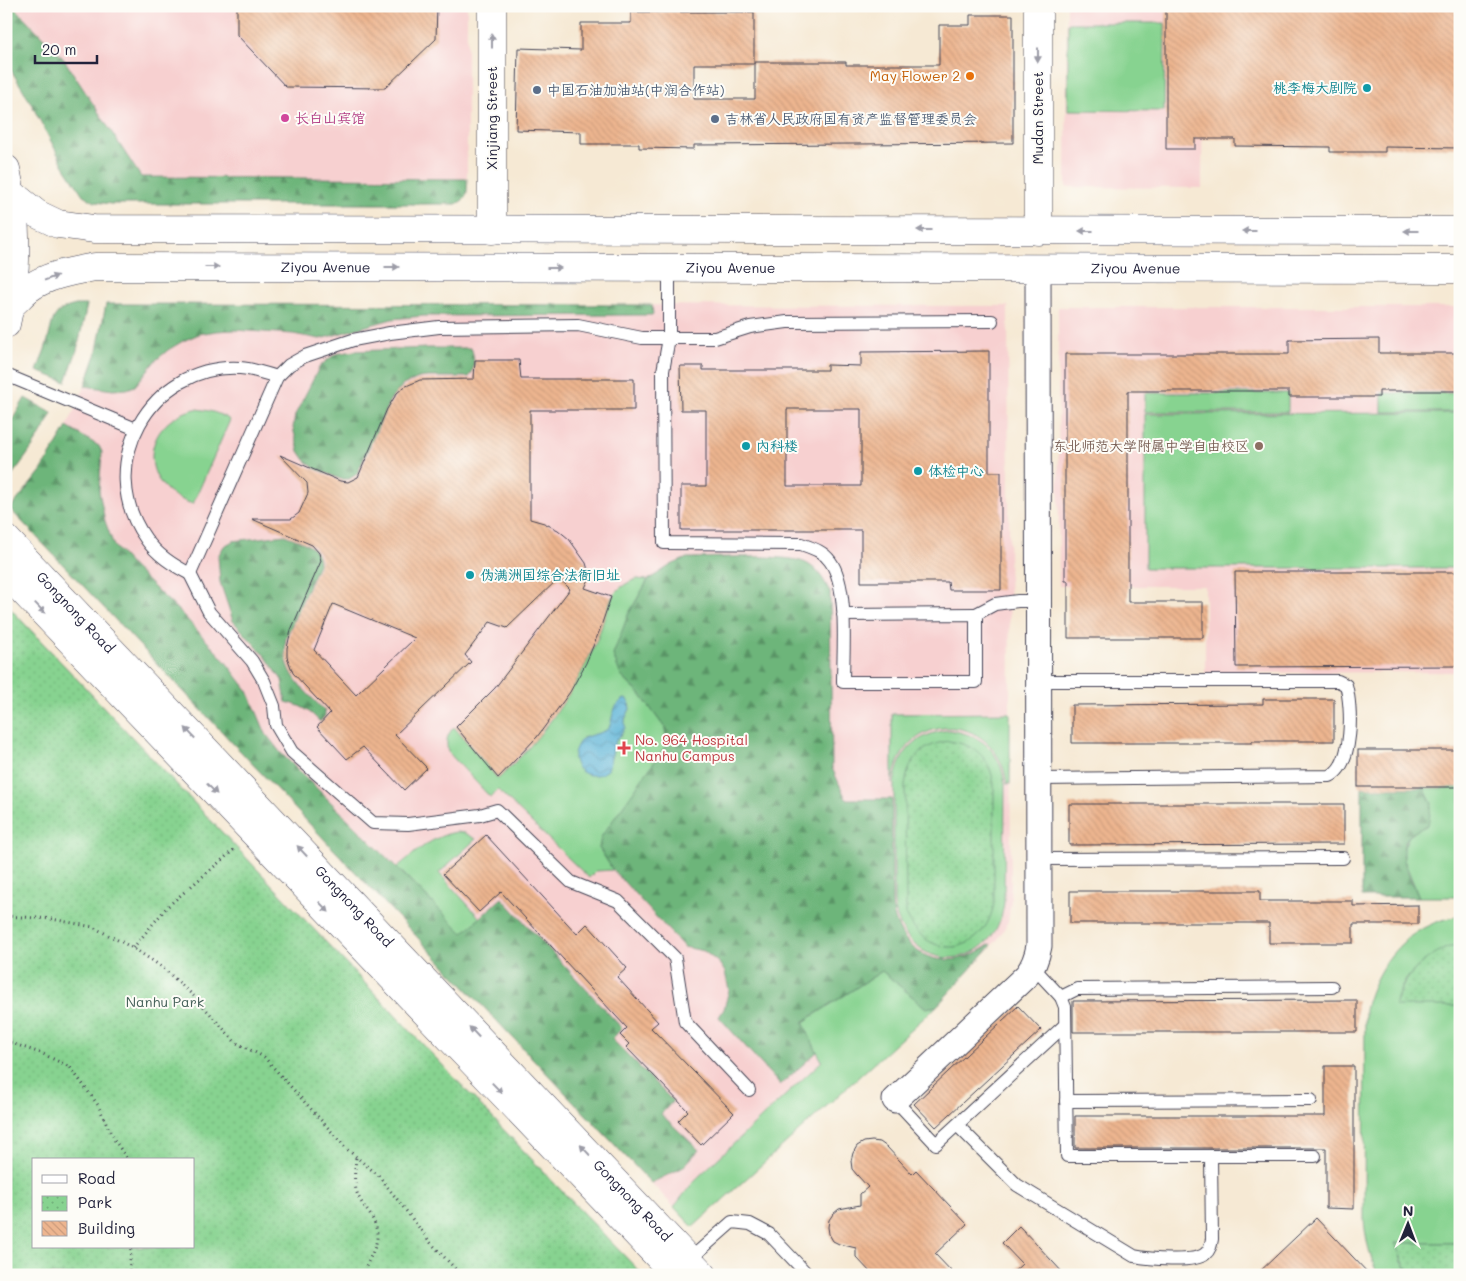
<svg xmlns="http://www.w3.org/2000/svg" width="1466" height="1281" font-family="Mali,'LXGW WenKai TC',sans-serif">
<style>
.built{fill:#f7d0d0}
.grass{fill:#87d390;stroke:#547a66;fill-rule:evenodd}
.forest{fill:url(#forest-firs);stroke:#486c5a}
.park{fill:url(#park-dots);stroke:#547a66;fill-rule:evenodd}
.water{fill:url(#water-waves);stroke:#3e6a89}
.building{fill:url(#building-back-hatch);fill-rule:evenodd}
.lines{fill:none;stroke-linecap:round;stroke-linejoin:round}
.lane-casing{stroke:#424052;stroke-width:14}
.street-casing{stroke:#424052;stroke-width:27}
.secondary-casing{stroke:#424052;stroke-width:29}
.primary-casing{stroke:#424052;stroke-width:29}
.path{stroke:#424052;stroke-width:3;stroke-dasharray:1 4;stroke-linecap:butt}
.lane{stroke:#fff;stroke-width:12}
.street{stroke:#fff;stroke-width:25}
.secondary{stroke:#fff;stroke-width:28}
.primary{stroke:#fff;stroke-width:28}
.oneway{fill:#9c9ca7}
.food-dot{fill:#e8710a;stroke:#fdfcf7;stroke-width:2}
.culture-dot{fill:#0f9aa8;stroke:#fdfcf7;stroke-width:2}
.service-dot{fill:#5c6f8a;stroke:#fdfcf7;stroke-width:2}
.hotel-dot{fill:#d1479c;stroke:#fdfcf7;stroke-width:2}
.education-dot{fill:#8d6e63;stroke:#fdfcf7;stroke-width:2}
.health-dot{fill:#e0444e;stroke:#fdfcf7;stroke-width:2}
.labels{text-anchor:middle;stroke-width:4;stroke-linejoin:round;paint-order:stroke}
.food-label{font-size:14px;fill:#c56008;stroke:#fdfcf7;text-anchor:end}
.culture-label{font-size:14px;fill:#0d838f;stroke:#fdfcf7;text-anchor:start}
.service-label{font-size:14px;fill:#4e5e75;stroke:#fdfcf7;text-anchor:start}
.hotel-label{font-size:14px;fill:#b23c85;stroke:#fdfcf7;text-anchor:start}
.street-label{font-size:14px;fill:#22223b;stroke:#fdfcf7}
.education-label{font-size:14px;fill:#785e54;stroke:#fdfcf7;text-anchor:end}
.health-label{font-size:14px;fill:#be3a42;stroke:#fdfcf7;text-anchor:start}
.park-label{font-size:14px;fill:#456059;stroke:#fdfcf7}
</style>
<defs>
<pattern id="forest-firs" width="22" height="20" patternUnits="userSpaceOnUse" patternTransform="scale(1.25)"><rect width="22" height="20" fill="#6db57a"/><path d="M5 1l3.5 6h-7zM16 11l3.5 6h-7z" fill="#599365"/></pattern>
<pattern id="park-dots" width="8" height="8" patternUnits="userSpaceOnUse" patternTransform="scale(1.25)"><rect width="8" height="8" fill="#87d390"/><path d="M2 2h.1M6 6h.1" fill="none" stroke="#74b57d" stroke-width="1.8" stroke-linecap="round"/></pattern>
<pattern id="water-waves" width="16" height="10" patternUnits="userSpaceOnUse" patternTransform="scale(1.25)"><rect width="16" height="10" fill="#5ab3d7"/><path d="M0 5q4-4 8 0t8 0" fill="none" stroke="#4a91b0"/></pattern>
<pattern id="building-back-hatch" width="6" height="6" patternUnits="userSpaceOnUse" patternTransform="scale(1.25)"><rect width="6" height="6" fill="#edb58f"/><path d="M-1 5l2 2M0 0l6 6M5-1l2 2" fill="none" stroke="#cb9b7c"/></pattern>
</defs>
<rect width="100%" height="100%" fill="#fdfcf7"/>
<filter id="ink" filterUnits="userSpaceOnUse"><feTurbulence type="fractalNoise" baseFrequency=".02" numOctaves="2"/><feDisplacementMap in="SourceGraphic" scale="10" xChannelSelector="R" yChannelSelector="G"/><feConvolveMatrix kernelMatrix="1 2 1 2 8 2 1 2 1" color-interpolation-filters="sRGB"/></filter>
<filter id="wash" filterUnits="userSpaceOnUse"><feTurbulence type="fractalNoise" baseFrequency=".0096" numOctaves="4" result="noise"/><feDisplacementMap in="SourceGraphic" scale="20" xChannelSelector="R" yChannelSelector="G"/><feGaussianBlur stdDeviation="1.12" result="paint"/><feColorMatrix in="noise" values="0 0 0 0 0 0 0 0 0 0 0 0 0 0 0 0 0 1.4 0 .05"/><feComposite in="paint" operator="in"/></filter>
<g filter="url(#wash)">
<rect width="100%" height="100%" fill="#f6e9d4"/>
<!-- built -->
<g class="built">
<path d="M14 6H467V179L141 177 63 58Z"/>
<path d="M1067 6H1203L1202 188 1066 187Z"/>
<path d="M106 304 1008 306 1011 901 1008 922 998 939 937 1006 693 1227 10 509 41 471 63 435 81 396 96 355Z"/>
<path d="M1058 307H1460V672L1205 673V586H1059Z"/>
</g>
<!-- grass -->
<g class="grass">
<path d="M1068 23H1165L1164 111 1068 110Z"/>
<rect x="1145" y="393" width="143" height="19"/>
<rect x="1382" y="393" width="78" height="19"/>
<path d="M195 409C209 410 219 413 230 420L193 504C137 488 139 423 195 409Z"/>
<path d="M1460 413V568H1145V414Z"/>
<path d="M637 579 648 580 628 615 621 676 640 694 665 728 667 744 599 848 613 870 596 871 589 878 498 790 490 797 448 752C446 741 446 736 454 727L498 779C541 739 574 694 597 640 602 628 607 605 613 596 617 589 629 581 637 579ZM625 699 630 709 625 719 623 732 615 742 611 757 582 738 602 733 610 728C613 717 612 705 625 699Z"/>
<path d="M1010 713V784H1007C997 709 901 709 892 784V714Z"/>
<path d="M949 730C983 735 1000 751 1005 784L1004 903C995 976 904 976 894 903V784C899 751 916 734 949 730Z"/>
<path d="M1424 788H1460V897H1419L1404 860V847L1409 836 1415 832 1432 804Z"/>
<path d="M456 832 465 833 476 839 439 873 480 918 463 934 397 867C415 853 432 836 456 832Z"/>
<path d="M1460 916V944C1445 947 1419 964 1409 976 1402 984 1398 995 1395 1005L1460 1006V1243H1396L1402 1262 1411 1275H1378C1370 1257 1366 1241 1364 1221L1365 1009C1378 961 1408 924 1460 916Z"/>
<path d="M882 971 926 1008 937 1006 693 1227 674 1207 695 1180 822 1061 802 1023Z"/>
</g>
<!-- forest -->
<g class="forest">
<path d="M15 8 63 58 141 177 467 179C467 193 469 198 456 204H111L95 202 83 195 64 166 27 96 6 62V16Z"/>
<path d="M106 304 652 305 653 315 423 316 392 319 320 339 293 334 234 330 216 331 199 334 183 341 168 350 155 361 135 386 127 389 113 390 85 386 96 355Z"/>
<path d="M76 305H87L77 350 66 382 37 371C40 362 44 353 47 343 54 321 49 311 76 305Z"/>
<path d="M428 348H471C475 356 475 371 469 377H428L419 378 403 385 390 400 357 474 349 479H340L314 468 305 460 299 451 293 428 295 415 320 366 335 354 354 351Z"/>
<path d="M25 398 52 413C40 438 24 461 6 482V431Z"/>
<path d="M67 427 99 446 102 452 99 491 105 521 114 546 133 567 183 615 225 661 248 691 266 734 280 752 463 933 502 898 622 1028 612 1039 673 1101 661 1114 699 1150 682 1168 651 1183 10 509 41 471Z"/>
<path d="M285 535C298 541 319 545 319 562L286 638C281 673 303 688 325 711V716L320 722C308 709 302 706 286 702L282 680 265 656 233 621 220 582 218 556 224 546 233 541Z"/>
<path d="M687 558C712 558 787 553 806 563 818 569 824 580 830 592L832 768 846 799H892V904C899 958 947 976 990 944L992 945 937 1006 926 1008 882 971 803 1022 817 1052 780 1085 719 1017 724 1009 729 990 725 972 719 963 704 951 684 947 613 870 599 848 601 837 667 744 665 728 640 694 621 676 613 655 628 615 648 580 671 565Z"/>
<path d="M1362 788H1424L1432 804 1428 825C1422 828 1415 831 1410 835 1393 851 1412 880 1419 897H1362Z"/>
</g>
<!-- park -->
<g class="park">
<path d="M6 604 556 1185 643 1275H6ZM34 1160H194V1247H34Z"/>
<path d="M949 741C977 745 990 758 994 785V903C985 956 928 963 906 914L905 785C909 758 922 745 949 741Z"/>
<path d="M1460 944V1006H1395C1403 975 1428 951 1460 944Z"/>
<path d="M1395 1243H1460V1275H1411L1403 1262Z"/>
</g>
<!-- water -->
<path class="water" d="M625 699 629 701 630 709 625 719V728L615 742 608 770C588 785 564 765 578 744 584 733 600 736 609 728 614 716 611 706 625 699Z"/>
<g id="blocks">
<!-- building -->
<g class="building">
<path d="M237 6H437L436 39 385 88 286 87 237 35Z"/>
<path d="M1166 6 1460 7V148L1385 147V152H1330V147L1235 146V139H1195V149H1166Z"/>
<path d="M631 12H754V64H694V99H755V62H846V65H939V25H970V15H1013V143L694 145V149L639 148V144H581V132L516 130 518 48 581 50V23H631Z"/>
<path d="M1379 339V353H1460V391H1379V397H1289V391H1128V602H1203V638H1068V581H1065V354H1289V340Z"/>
<path d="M989 351V472H1001V590H949L948 582H861V530H681V486H706V410H681L680 366H703V370H827V365L861 366V352ZM787 409H861V486H787Z"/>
<path d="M475 360H519L521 379H634V410H530V519L544 523 558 530 569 539 586 563 590 577 585 588 611 597 599 632 586 663 570 692 537 737 498 778 456 727 495 688 570 589 559 578 507 628 490 622 465 655 471 662 395 735 427 768 404 790 363 747 347 759 317 727 330 713 293 673 287 657V648L291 630 321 561 319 553 312 545 252 519H291L299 513 308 493 307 483 280 455 340 481 348 482 358 477 387 409 397 393 404 387 420 380 474 379ZM333 604 415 638 356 695 314 650Z"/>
<path d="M1235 572H1460V666L1236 667Z"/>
<path d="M1263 699H1334V741H1252V743H1072V705L1263 704Z"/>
<rect x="1358" y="750" width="102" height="37"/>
<path d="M1069 804H1344V844L1069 845Z"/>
<path d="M486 835 577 934 587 924 627 968 617 977 658 1022 651 1028 734 1113 701 1145 678 1121 688 1111 626 1047 629 1044 620 1035 627 1028 501 892 479 912 443 874Z"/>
<path d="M1070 891H1260V901H1353V906L1418 905V924H1353V943H1269V923H1070Z"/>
<path d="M1357 1000V1032H1073V1001Z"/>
<path d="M1018 1006 1041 1030 936 1127 914 1104Z"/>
<path d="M1325 1066H1354V1209L1326 1208V1148H1075V1116H1325Z"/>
<path d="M872 1141 880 1142 887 1147 912 1174 916 1170 967 1224 935 1254 955 1275H873L856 1257V1248L839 1244 833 1241 829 1234 828 1227 829 1220 833 1214 839 1209 860 1205V1194L868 1187 857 1175 852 1169 851 1161 853 1153 857 1146 864 1142Z"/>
<path d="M1316 1218 1370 1275H1256Z"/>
<path d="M1019 1226 1039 1247 1065 1275H1010L1022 1264 1002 1243Z"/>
</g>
</g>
</g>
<g filter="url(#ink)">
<use href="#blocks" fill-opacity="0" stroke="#424052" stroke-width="1"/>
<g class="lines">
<defs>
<g id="lane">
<path d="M669 268V338L663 371 664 543 801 544C812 548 823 551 830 561 849 586 843 651 843 682H976V614L843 615"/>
<path d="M6 375 136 429"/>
<path d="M277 377C265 373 253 369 240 368 150 363 93 466 146 539 157 555 173 565 190 574L277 377 289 365 305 356 353 340 390 333 439 327 578 325 642 338H715L750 327 787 322 992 321"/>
<path d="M190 574 209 612 252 661 264 681 274 706 276 725 292 752 373 823 408 824 480 815 497 810 571 882 618 901 675 958 685 1022 749 1090"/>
<path d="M976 614 995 604 1018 601H1039"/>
<path d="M1039 681H1338L1346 685C1352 707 1354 764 1330 776L1039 779"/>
<path d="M1039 859 1343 858"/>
<path d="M1033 967 1061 997 1065 1007 1067 1156H1315"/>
<path d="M1061 997 1077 989 1332 987"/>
<path d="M895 1100 936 1144 1065 1025"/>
<path d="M1066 1101 1311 1100"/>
<path d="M957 1125 1017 1185 1134 1256C1148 1259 1194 1263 1205 1254 1210 1250 1211 1245 1212 1239L1211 1156"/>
<path d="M689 1260 732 1222 750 1224 769 1234 808 1275"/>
</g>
<path id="street" d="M895 1100 1027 975C1034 966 1037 957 1039 946L1038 268"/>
<g id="secondary">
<path d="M492 6V230"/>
<path d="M1038 231V6"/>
</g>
<g id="primary">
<path d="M6 169C18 223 19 270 6 324"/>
<path d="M12 194 37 214 58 224 94 229 1460 231"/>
<path id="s1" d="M11 305C17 300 22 294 28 289 47 275 73 271 95 267L1460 269"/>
<path id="s2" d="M6 539 703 1275"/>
<path d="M6 573 676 1275"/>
</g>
</defs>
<!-- lane casing -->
<use href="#lane" class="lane-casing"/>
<!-- street casing -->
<use href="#street" class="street-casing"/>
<!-- secondary casing -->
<use href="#secondary" class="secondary-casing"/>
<!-- primary casing -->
<use href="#primary" class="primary-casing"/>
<!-- path -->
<g class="path">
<path d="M6 916 52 919 93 927 133 948 162 967 197 999 235 1042 264 1057 348 1150 379 1176 431 1243 461 1275"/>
<path d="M133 948 167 907 236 848"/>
<path d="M6 1041 43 1054 70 1067 98 1105 113 1138 128 1160"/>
<path d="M356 1158C355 1170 353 1181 357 1193 363 1210 378 1217 377 1238 376 1250 366 1263 363 1275"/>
<path d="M129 1275 131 1247"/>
</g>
<!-- lane -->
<use href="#lane" class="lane"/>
<!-- street -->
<use href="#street" class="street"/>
<!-- secondary -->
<use href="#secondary" class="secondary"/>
<!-- primary -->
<use href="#primary" class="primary"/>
</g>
<!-- one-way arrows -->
<defs><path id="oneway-solid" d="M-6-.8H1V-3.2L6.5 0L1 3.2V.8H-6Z" transform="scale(1.25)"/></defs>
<g class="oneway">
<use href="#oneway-solid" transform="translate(492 41) rotate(-90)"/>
<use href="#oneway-solid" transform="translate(1038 55) rotate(90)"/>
<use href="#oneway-solid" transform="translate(924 230) rotate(-180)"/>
<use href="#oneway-solid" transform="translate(1086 231) rotate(-180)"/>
<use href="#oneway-solid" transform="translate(1249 231) rotate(-180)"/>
<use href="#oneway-solid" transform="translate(1411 231) rotate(-180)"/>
<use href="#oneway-solid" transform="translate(212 267)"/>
<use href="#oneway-solid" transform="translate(392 267)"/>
<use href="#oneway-solid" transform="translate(554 268)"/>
<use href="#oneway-solid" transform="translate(51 278) rotate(-21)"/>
<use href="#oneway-solid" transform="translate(40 608) rotate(46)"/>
<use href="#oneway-solid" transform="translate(190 733) rotate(-133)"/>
<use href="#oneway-solid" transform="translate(212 789) rotate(46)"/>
<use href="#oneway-solid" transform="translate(302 851) rotate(-133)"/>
<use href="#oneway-solid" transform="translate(324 907) rotate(46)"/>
<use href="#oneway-solid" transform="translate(474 1032) rotate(-133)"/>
<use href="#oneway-solid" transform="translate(497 1088) rotate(46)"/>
<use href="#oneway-solid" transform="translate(585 1150) rotate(-133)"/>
</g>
</g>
<!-- markers -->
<circle class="food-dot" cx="970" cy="76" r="5"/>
<g class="culture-dot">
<circle cx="1367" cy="88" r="5"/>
<circle cx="746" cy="446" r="5"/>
<circle cx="918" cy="471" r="5"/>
<circle cx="470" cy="575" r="5"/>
</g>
<g class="service-dot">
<circle cx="537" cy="90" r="5"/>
<circle cx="715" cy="119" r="5"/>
</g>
<circle class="hotel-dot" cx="285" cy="118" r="5"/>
<circle class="education-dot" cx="1259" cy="446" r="5"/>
<path class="health-dot" d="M621.5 740.5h5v5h5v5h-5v5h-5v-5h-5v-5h5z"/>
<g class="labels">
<!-- food labels -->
<g class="food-label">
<text x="960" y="81">May Flower 2</text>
</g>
<!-- culture labels -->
<g class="culture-label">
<text x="1357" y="93" text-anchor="end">桃李梅大剧院</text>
<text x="756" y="451">内科楼</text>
<text x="928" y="476">体检中心</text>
<text x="480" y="580">伪满洲国综合法衙旧址</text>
</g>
<!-- service labels -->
<g class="service-label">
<text x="547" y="95">中国石油加油站(中润合作站)</text>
<text x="725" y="124">吉林省人民政府国有资产监督管理委员会</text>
</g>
<!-- hotel labels -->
<g class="hotel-label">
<text x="295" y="123">长白山宾馆</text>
</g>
<!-- street labels -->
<g class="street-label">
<text transform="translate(492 118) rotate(-90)" y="5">Xinjiang Street</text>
<text transform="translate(1038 118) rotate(-90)" y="5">Mudan Street</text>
<text dy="5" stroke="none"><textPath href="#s1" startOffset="325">Ziyou Avenue</textPath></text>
<text dy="5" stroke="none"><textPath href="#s1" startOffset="730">Ziyou Avenue</textPath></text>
<text dy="5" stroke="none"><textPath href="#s1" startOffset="1135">Ziyou Avenue</textPath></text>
<text dy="5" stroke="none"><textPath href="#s2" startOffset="101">Gongnong Road</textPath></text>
<text dy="5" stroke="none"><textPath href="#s2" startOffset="506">Gongnong Road</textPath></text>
<text dy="5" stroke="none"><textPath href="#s2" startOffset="911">Gongnong Road</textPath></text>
</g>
<!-- education labels -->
<g class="education-label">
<text x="1249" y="451">东北师范大学附属中学自由校区</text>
</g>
<!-- health labels -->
<g class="health-label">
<text x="635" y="745">No. 964 Hospital<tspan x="635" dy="16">Nanhu Campus</tspan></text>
</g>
<!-- park labels -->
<g class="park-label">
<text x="165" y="1007">Nanhu Park</text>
</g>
</g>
<!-- margin -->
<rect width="1466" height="1281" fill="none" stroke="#fdfcf7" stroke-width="25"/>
<!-- legend -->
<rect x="32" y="1158" width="162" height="90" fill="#fdfcf7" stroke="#a5a5ac"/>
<rect x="42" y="1175" width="25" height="8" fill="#ffffff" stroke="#a5a5ac"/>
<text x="78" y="1184" font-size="15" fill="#22223b">Road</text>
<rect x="42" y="1196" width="25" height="15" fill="url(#park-dots)" stroke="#a5a5ac"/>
<text x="78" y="1208" font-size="15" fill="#22223b">Park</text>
<rect x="42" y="1221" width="25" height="15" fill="url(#building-back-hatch)" stroke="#a5a5ac"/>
<text x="78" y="1234" font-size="15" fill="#22223b">Building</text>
<!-- north arrow -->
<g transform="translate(1408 1224) rotate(1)" stroke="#fdfcf7" stroke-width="4" paint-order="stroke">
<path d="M0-4L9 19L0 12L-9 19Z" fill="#22223b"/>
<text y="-8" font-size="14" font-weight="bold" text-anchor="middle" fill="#22223b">N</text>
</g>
<!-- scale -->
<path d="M35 55v8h62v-8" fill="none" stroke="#22223b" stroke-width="2.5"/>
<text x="42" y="55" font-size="15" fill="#22223b" stroke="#fdfcf7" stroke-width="4" paint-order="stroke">20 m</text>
</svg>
